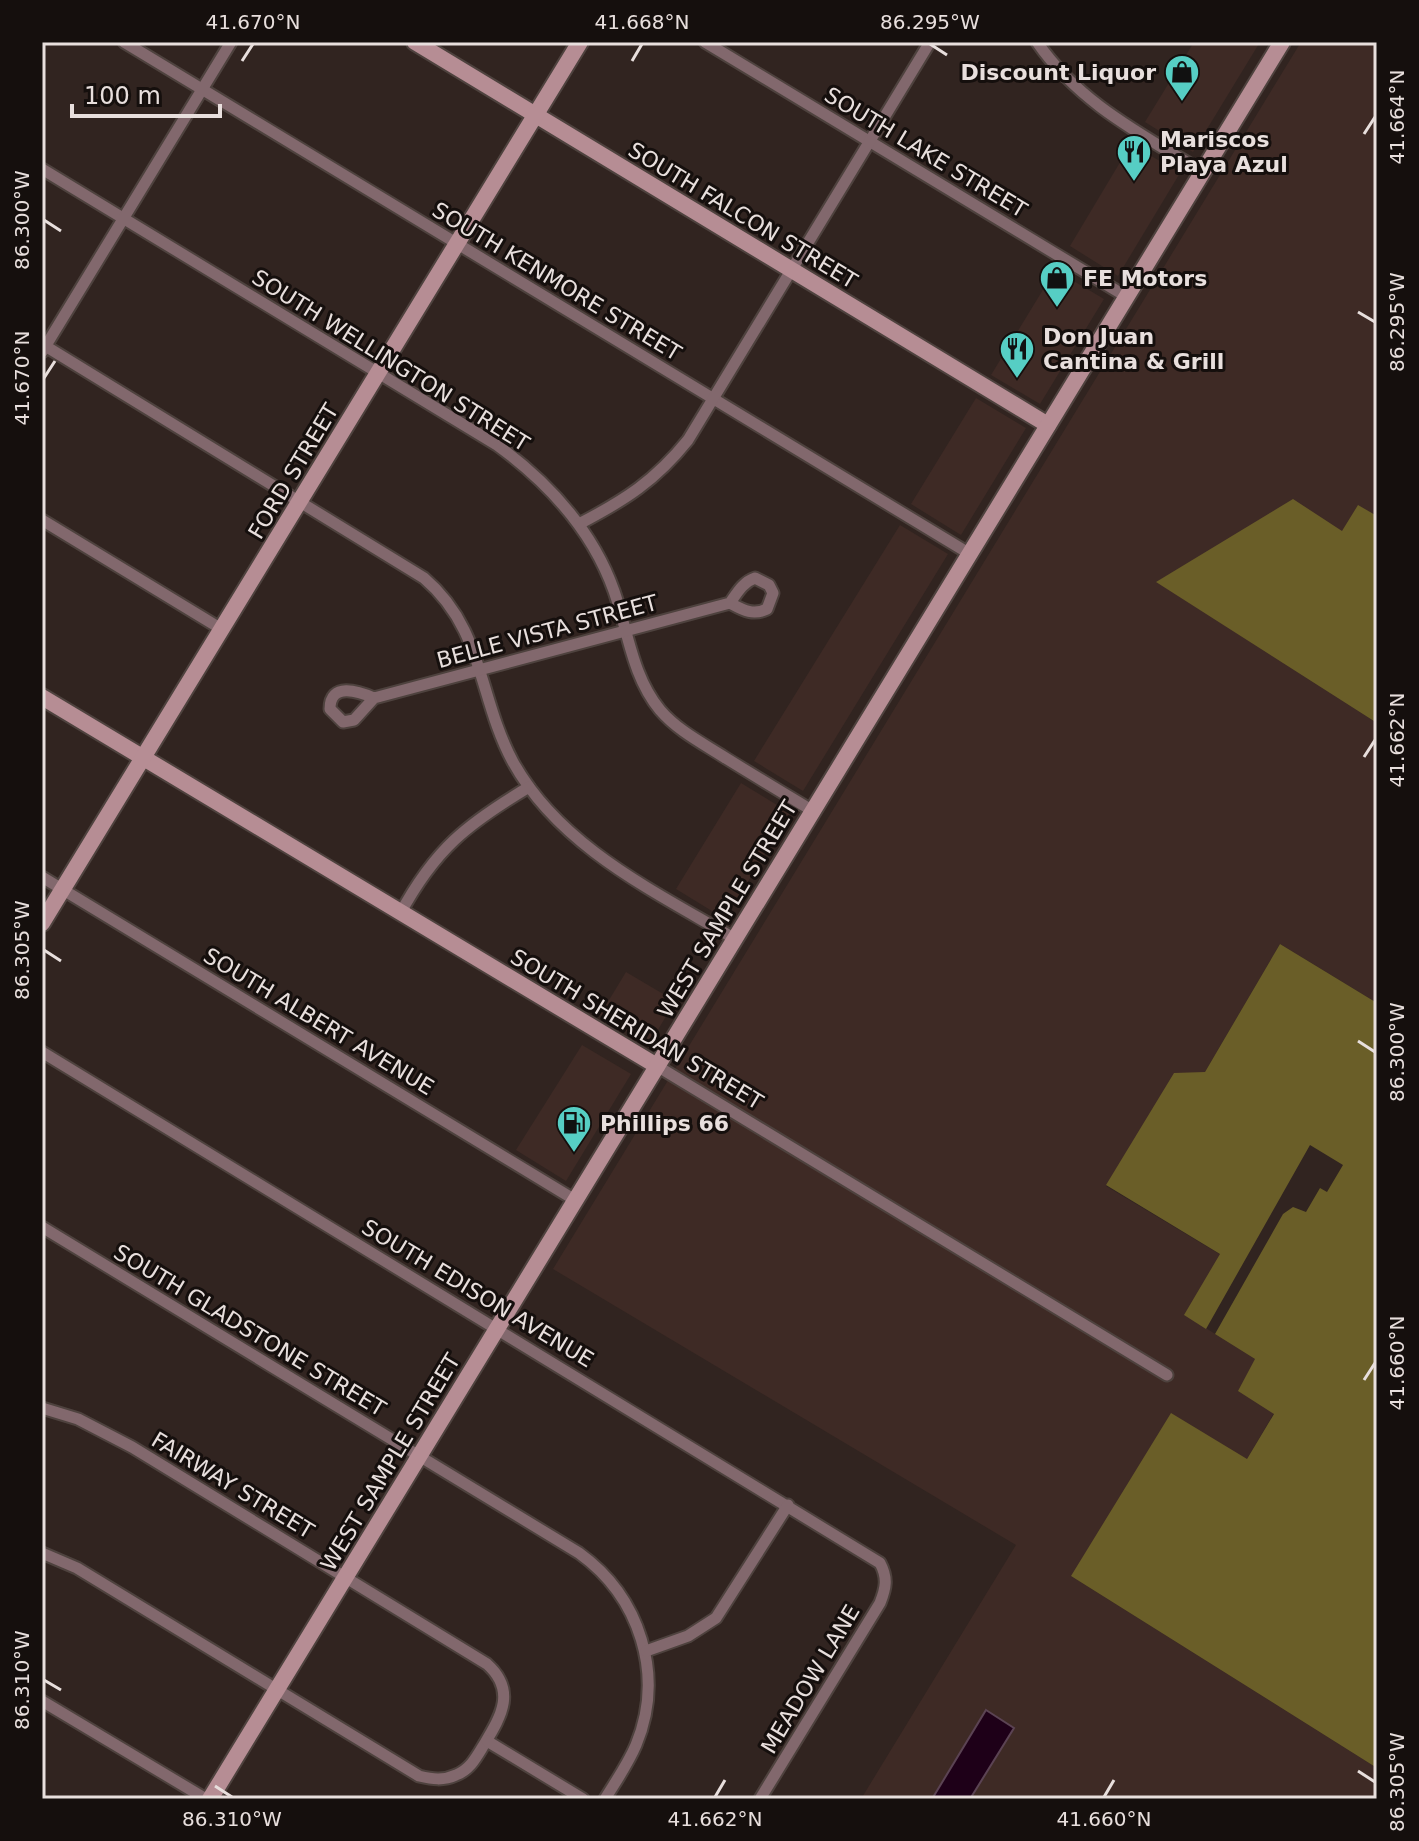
<svg xmlns="http://www.w3.org/2000/svg" width="1419" height="1841" font-family="'DejaVu Sans',sans-serif">
<style>
.built{fill:#3e2a25}
.forest{fill:#6a5e28}
.water{fill:#1e0018;stroke:#5b4353;stroke-width:2}
.lines{fill:none;stroke-linecap:round;stroke-linejoin:round}
.street-casing{stroke:#4e423e;stroke-width:15}
.secondary-casing{stroke:#4e423e;stroke-width:20}
.street{stroke:#82686d;stroke-width:11}
.secondary{stroke:#b68d94;stroke-width:16}
.ticks{fill:none;stroke:#e8dfdd;stroke-width:3}
.labels{text-anchor:middle;stroke-width:6;stroke-linejoin:round;paint-order:stroke}
.poi-label{font-size:22px;font-weight:bold;fill:#e8dfdd;stroke:#150f0d;text-anchor:start}
.street-label{font-size:22px;fill:#e8dfdd;stroke:#150f0d}
.neatline{fill:none;stroke:#e8dfdd;stroke-width:3}
.ticks-label{font-size:20px;text-anchor:middle;fill:#e8dfdd}
</style>
<rect width="100%" height="100%" fill="#312420"/>
<!-- built -->
<g class="built">
<path d="M1194 42H1260L1193 152 1145 122Z"/>
<path d="M1301 42H1377V516L1358 506 1343 531 1232 537 1157 582 1377 723V1003L1280 944 1205 1072 1106 1186 1221 1255 1185 1315 1255 1359 1274 1413 1247 1459 1071 1576 1377 1768V1799H861L1016 1545 553 1269Z"/>
<path d="M1131 144 1180 173 1118 276 1070 246Z"/>
<path d="M1055 270 1104 299 1040 404 991 375Z"/>
<path d="M976 398 1026 428 961 535 911 504Z"/>
<path d="M900 525 948 554 803 791 754 761Z"/>
<path d="M741 783 790 813 725 919 676 889Z"/>
<path d="M626 972 675 1001 649 1045 600 1015Z"/>
<path d="M582 1045 631 1074 566 1181 516 1150Z"/>
</g>
<!-- forest -->
<g class="forest">
<path d="M1293 499 1342 531 1358 505 1377 516V723L1156 582Z"/>
<path d="M1280 944 1377 1003V1768L1071 1576 1171 1413 1247 1459 1274 1414 1238 1391 1255 1359 1215 1334 1283 1214 1293 1207 1306 1212 1320 1188 1327 1192 1343 1165 1310 1145 1206 1329 1184 1315 1220 1254 1106 1185 1174 1073 1205 1072Z"/>
</g>
<!-- water -->
<path class="water" d="M986 1710 1014 1728 970 1799H932Z"/>
<g class="lines">
<defs>
<g id="street">
<path d="M124 42 970 554"/>
<path d="M705 42 1127 297"/>
<path d="M1037 42C1079 103 1141 134 1203 172"/>
<path d="M42 169 497 445C549 483 592 529 614 591 628 631 632 676 660 710 677 730 702 743 724 757 753 775 783 793 813 811"/>
<path d="M42 344 424 578C484 629 478 697 513 762 560 847 654 891 735 939"/>
<path d="M42 352 231 42"/>
<path d="M42 520 223 630"/>
<path d="M579 524C625 500 655 481 688 440L930 42"/>
<path d="M374 698C358 691 330 682 330 709L343 722 354 720 374 698 730 603C737 593 743 582 755 578L769 585 773 593 767 609C753 616 743 610 730 603"/>
<path d="M42 877 575 1200"/>
<path d="M400 914C435 849 467 824 529 787"/>
<path d="M42 1052 880 1563C888 1578 886 1588 880 1603L760 1799"/>
<path d="M657 1066 1167 1375"/>
<path d="M42 1227 579 1553C640 1597 665 1675 636 1745 628 1764 616 1781 605 1799"/>
<path d="M42 1408 78 1419 132 1447 487 1664C516 1690 502 1715 485 1743 477 1756 471 1769 456 1775 443 1781 432 1779 419 1776L77 1568 42 1553"/>
<path d="M646 1651 688 1636 716 1618 788 1505"/>
<path d="M42 1701 206 1799"/>
<path d="M487 1741 583 1799"/>
</g>
<g id="secondary">
<path d="M415 42 1048 425"/>
<path d="M42 697 657 1066"/>
<path d="M42 923 580 42"/>
<path d="M210 1799 1282 42"/>
</g>
</defs>
<!-- street casing -->
<use href="#street" class="street-casing"/>
<!-- secondary casing -->
<use href="#secondary" class="secondary-casing"/>
<!-- street -->
<use href="#street" class="street"/>
<!-- secondary -->
<use href="#secondary" class="secondary"/>
</g>
<!-- ticks -->
<path class="ticks" d="M930 44 947 55M242 61 253 44M632 61 642 44M1364 134 1375 117M44 220 61 231M1358 312 1375 322M44 378 55 361M1364 757 1375 740M44 950 61 961M1358 1041 1375 1052M1364 1380 1375 1363M44 1680 61 1690M1358 1771 1375 1782M215 1786 232 1797M715 1797 725 1780M1104 1797 1114 1780"/>
<!-- icons -->
<defs>
<symbol id="shop-pin" viewBox="-11 -11 22 30"><path d="M0 17L-7.5 6A9.5 9.5 0 1 1 7.5 6Z" fill="#56cec4" stroke="#150f0d"/><path d="M-5-2.5h2.3a2.7 3.5 0 0 1 5.4 0H5L5.5 6h-11ZM-1.5-2.5h3a1.5 2.3 0 0 0-3 0Z" fill="#111"/></symbol>
<symbol id="restaurant-pin" viewBox="-11 -11 22 30"><path d="M0 17L-7.5 6A9.5 9.5 0 1 1 7.5 6Z" fill="#56cec4" stroke="#150f0d"/><path d="M-5-6h1v4h1v-4h1v4h1v-4h1v5L-1.5 .5V6h-2V.5L-5-1ZM5-6V6H3V1.5H1.5Q1.5-4 5-6Z" fill="#111"/></symbol>
<symbol id="fuel-pin" viewBox="-11 -11 22 30"><path d="M0 17L-7.5 6A9.5 9.5 0 1 1 7.5 6Z" fill="#56cec4" stroke="#150f0d"/><path d="M-5.5-6h7V0h2V4h1.3V-2.5L3-4.5l.8-.8L6-3V5H2.5V1h-1V6h-7ZM-4.2-4.7v3.2H.2V-4.7Z" fill="#111"/></symbol>
</defs>
<g fill-rule="evenodd">
<use href="#shop-pin" x="1162" y="52" width="40" height="54"/>
<use href="#restaurant-pin" x="1114" y="132" width="40" height="54"/>
<use href="#shop-pin" x="1037" y="258" width="40" height="54"/>
<use href="#restaurant-pin" x="997" y="329" width="40" height="54"/>
<use href="#fuel-pin" x="554" y="1103" width="40" height="54"/>
</g>
<g class="labels">
<!-- poi labels -->
<g class="poi-label">
<text x="1156" y="80" text-anchor="end">Discount Liquor</text>
<text x="1160" y="147">Mariscos<tspan x="1160" dy="25">Playa Azul</tspan></text>
<text x="1083" y="286">FE Motors</text>
<text x="1043" y="344">Don Juan<tspan x="1043" dy="25">Cantina &amp; Grill</tspan></text>
<text x="600" y="1131">Phillips 66</text>
</g>
<!-- street labels -->
<g class="street-label">
<text transform="translate(926 152) rotate(31)" y="8">SOUTH LAKE STREET</text>
<text transform="translate(743 215) rotate(31)" y="8">SOUTH FALCON STREET</text>
<text transform="translate(557 281) rotate(31)" y="8">SOUTH KENMORE STREET</text>
<text transform="translate(391 360) rotate(32)" y="8">SOUTH WELLINGTON STREET</text>
<text transform="translate(293 471) rotate(-59)" y="8">FORD STREET</text>
<text transform="translate(547 631) rotate(-15)" y="8">BELLE VISTA STREET</text>
<text transform="translate(727 909) rotate(-59)" y="8">WEST SAMPLE STREET</text>
<text transform="translate(319 1021) rotate(31)" y="8">SOUTH ALBERT AVENUE</text>
<text transform="translate(637 1029) rotate(31)" y="8">SOUTH SHERIDAN STREET</text>
<text transform="translate(478 1293) rotate(31)" y="8">SOUTH EDISON AVENUE</text>
<text transform="translate(250 1330) rotate(31)" y="8">SOUTH GLADSTONE STREET</text>
<text transform="translate(390 1462) rotate(-59)" y="8">WEST SAMPLE STREET</text>
<text transform="translate(233 1485) rotate(31)" y="8">FAIRWAY STREET</text>
<text transform="translate(810 1679) rotate(-59)" y="8">MEADOW LANE</text>
</g>
</g>
<!-- border -->
<rect width="1419" height="1841" fill="none" stroke="#150f0d" stroke-width="88"/>
<!-- scale -->
<path d="M72 104v12h148v-12" fill="none" stroke="#e8dfdd" stroke-width="4"/>
<text x="84" y="104" font-size="24" fill="#e8dfdd" stroke="#150f0d" stroke-width="6" paint-order="stroke">100 m</text>
<rect x="44" y="44" width="1331" height="1753" class="neatline"/>
<g class="ticks-label">
<text x="253" y="29">41.670°N</text>
<text x="642" y="29">41.668°N</text>
<text x="930" y="29">86.295°W</text>
<text transform="translate(1397 117) rotate(-90)" y="7">41.664°N</text>
<text transform="translate(22 220) rotate(-90)" y="7">86.300°W</text>
<text transform="translate(1397 322) rotate(-90)" y="7">86.295°W</text>
<text transform="translate(22 378) rotate(-90)" y="7">41.670°N</text>
<text transform="translate(1397 740) rotate(-90)" y="7">41.662°N</text>
<text transform="translate(22 950) rotate(-90)" y="7">86.305°W</text>
<text transform="translate(1397 1052) rotate(-90)" y="7">86.300°W</text>
<text transform="translate(1397 1363) rotate(-90)" y="7">41.660°N</text>
<text transform="translate(22 1680) rotate(-90)" y="7">86.310°W</text>
<text transform="translate(1397 1782) rotate(-90)" y="7">86.305°W</text>
<text x="232" y="1826">86.310°W</text>
<text x="715" y="1826">41.662°N</text>
<text x="1104" y="1826">41.660°N</text>
</g>
</svg>
